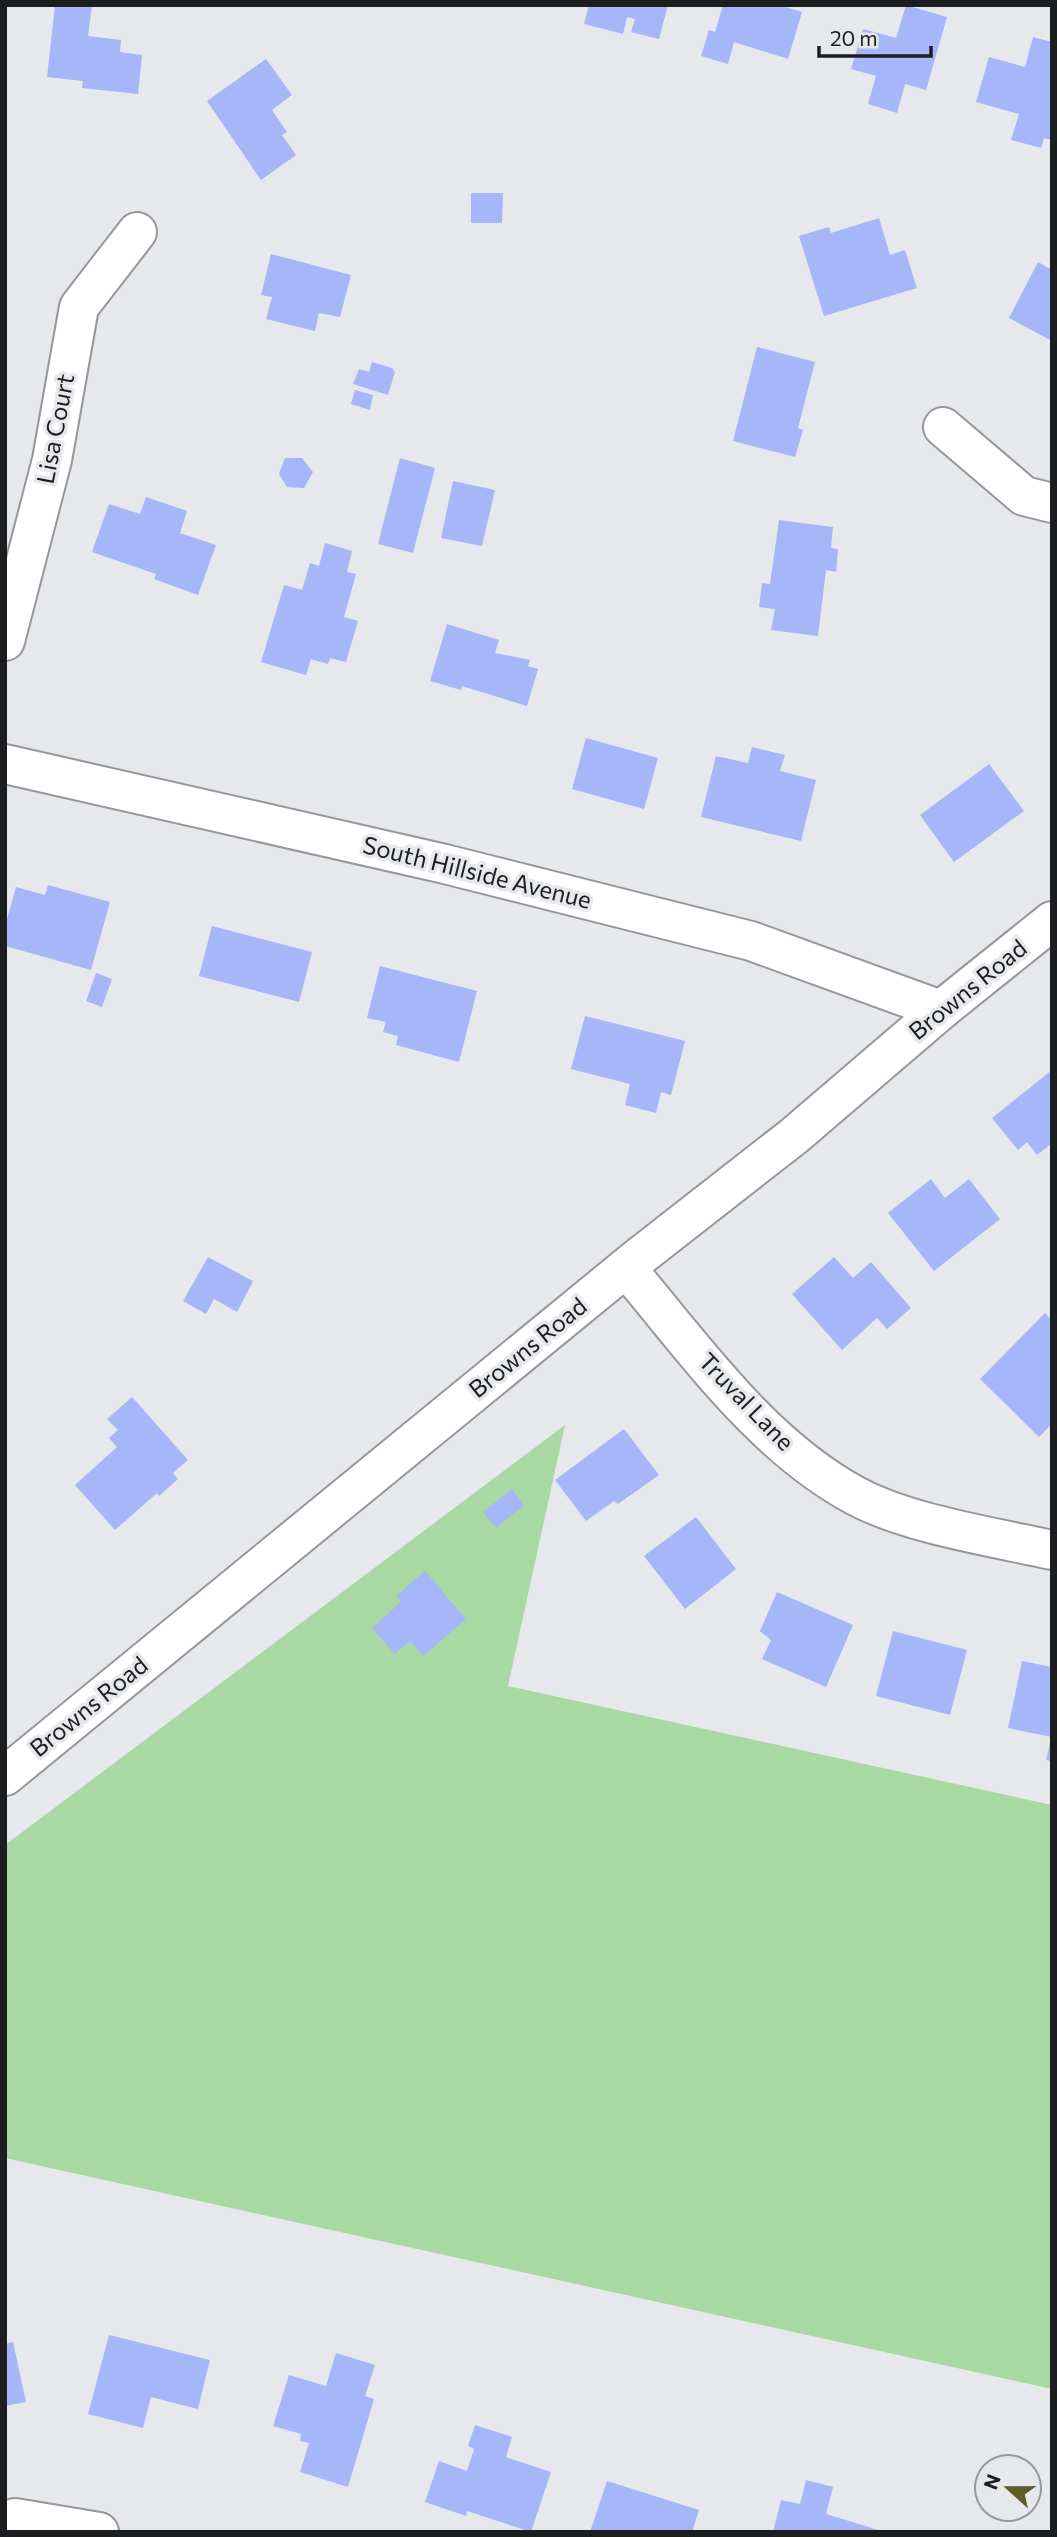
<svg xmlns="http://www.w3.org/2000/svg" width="1057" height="2537" font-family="Commissioner,sans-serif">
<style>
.green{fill:#a9d9a2}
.building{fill:#a5b6f9}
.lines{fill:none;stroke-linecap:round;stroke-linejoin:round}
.minor-casing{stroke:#96979b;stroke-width:42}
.tertiary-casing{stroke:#96979b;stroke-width:42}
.minor{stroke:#fff;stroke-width:38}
.tertiary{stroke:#fff;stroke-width:38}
.labels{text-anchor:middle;stroke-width:7;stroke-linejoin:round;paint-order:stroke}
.street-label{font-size:24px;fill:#1c1d1e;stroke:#e7e8ec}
</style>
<rect width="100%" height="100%" fill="#e7e8ec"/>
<!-- green -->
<path class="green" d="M565 1425 508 1686 1052 1805V2389L5 2158V1845Z"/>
<!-- building -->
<g class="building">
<path d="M55 5H92L88 36 121 40 120 52 142 55 138 94 82 88 83 81 47 77Z"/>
<path d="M589 5H668L659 39 631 32 635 19 627 17 623 34 584 24Z"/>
<path d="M723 5H779L802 12 788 59 734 42 728 64 701 56 709 30 715 32Z"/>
<path d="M906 5 947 17 926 90 905 84 897 113 868 104 876 76 851 69 863 29 896 38Z"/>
<path d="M1033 37 1052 42V140L1044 138 1041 148 1011 140 1019 114 976 102 989 57 1025 67Z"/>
<path d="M266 59 292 95 272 110 287 132 282 135 296 155 261 180 207 101Z"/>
<path d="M471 193H503L502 223H471Z"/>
<path d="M879 218 890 255 905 250 917 288 824 316 799 236 829 227 831 233Z"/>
<path d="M271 254 351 275 340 317 319 313 315 331 266 319 272 297 261 295Z"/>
<path d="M1038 262 1052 270V341L1009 318Z"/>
<path d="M757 347 815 362 798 428 803 430 795 457 733 441Z"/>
<path d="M372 362 392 368 395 372 388 395 353 384 359 369 369 372Z"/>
<path d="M355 390 373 395 370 410 351 404Z"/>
<path d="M285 458H302L313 472 304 488 287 487 279 474Z"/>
<path d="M400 458 435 468 413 553 378 544Z"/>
<path d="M453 481 495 490 482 546 441 538Z"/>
<path d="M146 497 187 511 180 533 216 545 198 595 154 579 156 574 92 552 109 504 140 514Z"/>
<path d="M779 520 833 527 831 548 838 549 836 572 826 570 818 636 771 630 775 609 759 607 762 583 770 584Z"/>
<path d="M325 543 352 551 347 572 356 574 344 617 358 621 346 662 330 658 328 664 311 659 306 675 261 662 284 585 302 590 310 563 319 566Z"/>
<path d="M447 624 499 640 495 653 530 660 528 666 538 669 527 706 462 686 461 690 430 681Z"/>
<path d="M586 738 658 758 644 809 572 789Z"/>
<path d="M752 747 785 755 780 771 816 780 801 841 701 817 716 756 748 763Z"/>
<path d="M989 764 1024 811 954 862 920 815Z"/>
<path d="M48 885 110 902 91 970 5 946V926L16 887 45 895Z"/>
<path d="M212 926 312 952 299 1002 199 976Z"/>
<path d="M380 966 477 991 459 1062 396 1045 398 1036 383 1032 386 1022 367 1018Z"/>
<path d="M96 973 112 979 102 1007 86 1001Z"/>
<path d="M585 1016 685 1041 671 1095 661 1092 656 1113 625 1105 630 1084 571 1069Z"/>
<path d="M1052 1070V1143L1037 1155 1027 1142 1018 1150 992 1118Z"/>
<path d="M931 1179 945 1198 969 1179 1000 1219 934 1271 888 1213Z"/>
<path d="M208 1257 253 1281 237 1312 214 1299 206 1314 183 1301Z"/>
<path d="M834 1257 853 1278 871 1262 911 1308 887 1329 877 1318 842 1350 792 1294Z"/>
<path d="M1045 1313 1052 1320V1424L1039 1437 980 1379Z"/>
<path d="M132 1397 188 1460 173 1473 178 1479 159 1496 157 1493 115 1530 75 1485 117 1447 109 1438 118 1430 107 1419Z"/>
<path d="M624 1429 659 1475 618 1504 614 1501 586 1521 555 1480Z"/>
<path d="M512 1489 524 1505 496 1528 483 1512Z"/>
<path d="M696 1517 736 1569 685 1609 644 1556Z"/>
<path d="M425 1571 466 1619 423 1656 410 1641 395 1654 372 1628 401 1602 396 1596Z"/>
<path d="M777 1592 853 1625 826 1687 762 1659 771 1640 760 1631Z"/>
<path d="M893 1631 967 1650 950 1715 876 1696Z"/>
<path d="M1022 1661 1052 1667V1737L1008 1728Z"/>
<path d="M1051 1738 1052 1739V1761L1046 1760Z"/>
<path d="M109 2335 210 2360 198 2409 151 2397 143 2428 88 2414Z"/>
<path d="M13 2342 26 2402 5 2406V2344Z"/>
<path d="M336 2353 375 2365 365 2396 374 2399 348 2487 300 2472 309 2443 300 2441 301 2434 273 2426 289 2375 326 2386Z"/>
<path d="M475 2425 512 2437 506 2457 551 2472 531 2532 467 2511 466 2516 425 2502 439 2461 467 2471 474 2449 468 2446Z"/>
<path d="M806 2480 833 2487 826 2514 885 2532H773L781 2500 800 2504Z"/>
<path d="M607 2481 699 2510 692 2532H590Z"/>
</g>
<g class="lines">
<defs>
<g id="minor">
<path d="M943 427 1024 496 1052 503"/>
<path d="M5 641 52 460 79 307 137 232"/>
<path d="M5 764 445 864 751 941 941 1010"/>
<path d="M626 1268C694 1348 761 1445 856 1496 908 1524 993 1537 1052 1550"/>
<path d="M5 2526 15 2518 99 2532"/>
</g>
<path id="tertiary" d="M5 1776 639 1257 794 1136 941 1010 1052 921"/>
</defs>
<!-- minor casing -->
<use href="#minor" class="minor-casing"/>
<!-- tertiary casing -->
<use href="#tertiary" class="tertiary-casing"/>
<!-- minor -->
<use href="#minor" class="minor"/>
<!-- tertiary -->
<use href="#tertiary" class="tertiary"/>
</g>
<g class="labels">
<!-- street labels -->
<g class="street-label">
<text transform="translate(56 429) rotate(-79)" y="8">Lisa Court</text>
<text transform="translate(477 873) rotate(14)" y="8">South Hillside Avenue</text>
<text transform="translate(968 990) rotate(-39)" y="8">Browns Road</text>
<text transform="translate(528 1348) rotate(-39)" y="8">Browns Road</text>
<text transform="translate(746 1402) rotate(46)" y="8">Truval Lane</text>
<text transform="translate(89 1707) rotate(-39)" y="8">Browns Road</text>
</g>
</g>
<!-- border -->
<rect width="1057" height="2537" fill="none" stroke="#1c1d1e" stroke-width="14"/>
<!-- north arrow -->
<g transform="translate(1008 2488) rotate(291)"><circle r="33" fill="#e7e8ec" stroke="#96979a" stroke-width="2"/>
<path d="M0-5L12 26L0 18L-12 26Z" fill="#5e5d2a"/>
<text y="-10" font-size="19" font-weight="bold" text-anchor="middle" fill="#1c1d1e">N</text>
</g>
<!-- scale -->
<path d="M819 46v10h112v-10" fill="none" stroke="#1c1d1e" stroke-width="3.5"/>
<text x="830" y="46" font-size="21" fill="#1c1d1e" stroke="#e7e8ec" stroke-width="5" paint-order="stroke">20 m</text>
</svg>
